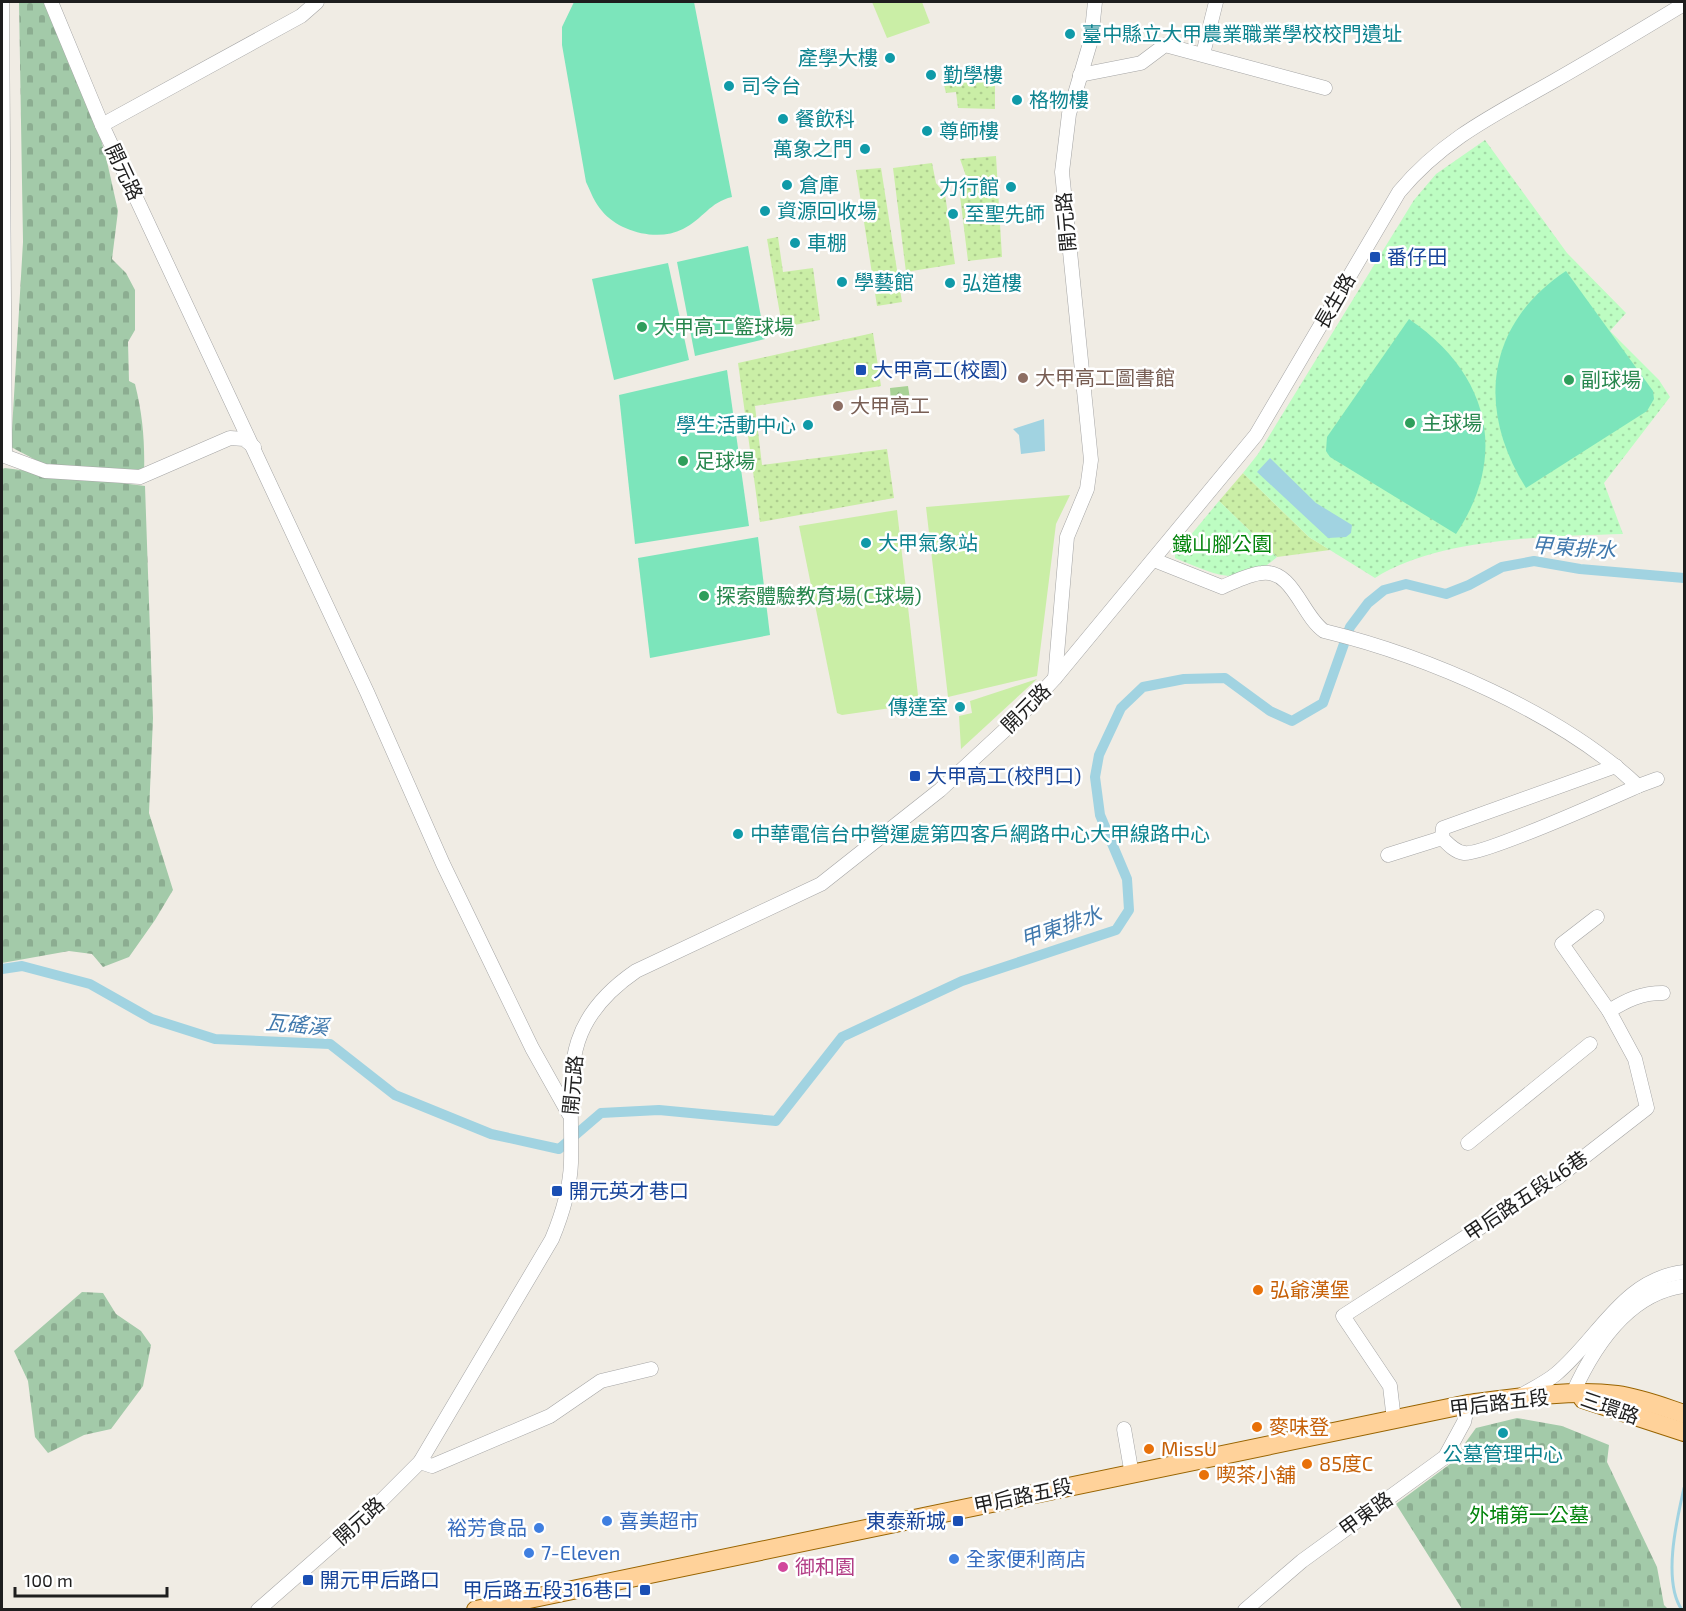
<svg xmlns="http://www.w3.org/2000/svg" width="1686" height="1611" font-family="'Exo 2','Noto Sans TC',sans-serif">
<style>
.grass{fill:url(#grass-dots)}
.forest{fill:url(#forest-firs)}
.cemetery{fill:url(#cemetery-stones)}
.park{fill:url(#park-dots)}
.garden{fill:#caeea6}
.pitch{fill:#7ce5bb}
.water{fill:#a1d3e1}
.lines{fill:none;stroke-linecap:round;stroke-linejoin:round}
.stream{stroke:#a1d3e1;stroke-width:3}
.canal{stroke:#a1d3e1;stroke-width:10}
.minor-casing{stroke:#a5a5a5;stroke-width:15}
.major-casing{stroke:#996400;stroke-width:20}
.minor{stroke:#fff;stroke-width:14}
.major{stroke:#ffd29a;stroke-width:18}
.culture-dot{fill:#0f9aa8;stroke:#fff;stroke-width:2}
.transit-dot{fill:#1a4fb4;stroke:#fff;stroke-width:2}
.leisure-dot{fill:#2e9e5b;stroke:#fff;stroke-width:2}
.education-dot{fill:#8d6e63;stroke:#fff;stroke-width:2}
.food-dot{fill:#e8710a;stroke:#fff;stroke-width:2}
.shop-dot{fill:#3f7fe0;stroke:#fff;stroke-width:2}
.hotel-dot{fill:#d1479c;stroke:#fff;stroke-width:2}
.labels{text-anchor:middle;stroke-width:5;stroke-linejoin:round;paint-order:stroke}
.culture-label{font-size:20px;fill:#0d838f;stroke:#fff;text-anchor:start}
.street-label{font-size:20px;fill:#1e1e1e;stroke:#fff}
.transit-label{font-size:20px;fill:#164399;stroke:#fff;text-anchor:start}
.leisure-label{font-size:20px;fill:#27864d;stroke:#fff;text-anchor:start}
.education-label{font-size:20px;fill:#785e54;stroke:#fff;text-anchor:start}
.park-label{font-size:20px;fill:#04850d;stroke:#fff}
.food-label{font-size:20px;fill:#c56008;stroke:#fff;text-anchor:start}
.shop-label{font-size:20px;fill:#366cbe;stroke:#fff;text-anchor:start}
.hotel-label{font-size:20px;fill:#b23c85;stroke:#fff;text-anchor:start}
.water-label{font-size:21px;font-style:italic;fill:#4179ad;stroke:#fff}
</style>
<defs>
<pattern id="grass-dots" width="8" height="8" patternUnits="userSpaceOnUse" patternTransform="scale(1.5)"><rect width="8" height="8" fill="#caeea6"/><path d="M2 2h.1M6 6h.1" fill="none" stroke="#adcc8e" stroke-width="1.8" stroke-linecap="round"/></pattern>
<pattern id="forest-firs" width="22" height="20" patternUnits="userSpaceOnUse" patternTransform="scale(1.5)"><rect width="22" height="20" fill="#a8d295"/><path d="M5 1l3.5 6h-7zM16 11l3.5 6h-7z" fill="#90b480"/></pattern>
<pattern id="cemetery-stones" width="16" height="16" patternUnits="userSpaceOnUse" patternTransform="scale(1.5)"><rect width="16" height="16" fill="#a3caa9"/><path d="M2 7V4a2 2 0 0 1 4 0v3zM10 15v-3a2 2 0 0 1 4 0v3z" fill="#8cad91"/></pattern>
<pattern id="park-dots" width="8" height="8" patternUnits="userSpaceOnUse" patternTransform="scale(1.5)"><rect width="8" height="8" fill="#bdfdc2"/><path d="M2 2h.1M6 6h.1" fill="none" stroke="#a2d8a6" stroke-width="1.8" stroke-linecap="round"/></pattern>
</defs>
<rect width="100%" height="100%" fill="#f0ece4"/>
<!-- grass -->
<g class="grass">
<path d="M995 64V109L958 108 956 92 946 93 944 85Z"/>
<path d="M996 156 1002 257 968 261 960 196 966 176 960 159Z"/>
<path d="M932 163 936 183 945 194 955 264 906 272 893 168Z"/>
<path d="M881 168 902 302 877 306 856 170Z"/>
<path d="M778 237 783 272 813 268 820 320 789 326 788 319 781 320 767 239Z"/>
<path d="M873 333 881 386 755 406 762 465 887 449 894 498 760 522 738 363Z"/>
<path d="M1243 473 1309 537 1330 550 1277 557 1219 501Z"/>
</g>
<!-- forest -->
<path class="forest" d="M908 386 910 399 891 402 890 388Z"/>
<!-- cemetery -->
<g class="cemetery">
<path d="M19 2H59L84 74 108 166 118 211 112 259 126 273 135 290V330L128 342 129 381 135 384C143 416 145 443 144 476L51 468 11 447 23 242Z"/>
<path d="M5 468 145 486 153 718 149 813 173 890 155 920 129 957 103 967 92 954 69 951 2 963V469Z"/>
<path d="M82 1292 103 1293 116 1314 141 1331 151 1345 143 1386 111 1429 84 1435 48 1453 35 1437 28 1381 14 1351Z"/>
<path d="M1517 1418 1562 1426 1609 1445 1607 1462 1657 1567 1664 1605 1668 1609H1462L1396 1504 1450 1464 1476 1428Z"/>
</g>
<!-- park -->
<g class="park">
<path d="M1485 140 1567 253 1626 313 1610 331 1659 380 1670 397 1604 483 1623 534C1552 536 1436 538 1375 578L1309 537 1243 473 1258 454 1414 200 1436 174Z"/>
<path d="M1219 501 1277 557C1240 590 1215 574 1175 558V554Z"/>
</g>
<!-- garden -->
<g class="garden">
<path d="M872 2H922L930 23 887 38Z"/>
<path d="M1070 495 1056 524 1037 676 948 697 926 507Z"/>
<path d="M897 510 919 704 842 715 837 713 799 526Z"/>
<path d="M1037 679 961 749 959 716 972 713 970 701Z"/>
</g>
<!-- pitch -->
<g class="pitch">
<path d="M574 2H694L732 197C710 202 703 219 683 229 658 242 619 232 602 211 594 202 591 192 586 182L562 45V27Z"/>
<path d="M748 246 765 339 695 356 677 262Z"/>
<path d="M668 263 689 360 614 380 592 279Z"/>
<path d="M1566 271 1653 391 1654 399 1647 411 1526 488C1476 409 1486 324 1566 271Z"/>
<path d="M1409 319C1487 372 1510 453 1456 534L1330 457 1326 451 1327 437Z"/>
<path d="M727 370 749 526 635 544 619 395Z"/>
<path d="M758 537 770 635 650 658 638 558Z"/>
</g>
<!-- water -->
<g class="water">
<path d="M1044 419 1045 451 1021 454 1019 435 1013 429Z"/>
<path d="M1270 458 1316 503 1352 525 1351 533 1346 537 1328 538 1257 472Z"/>
</g>
<g class="lines">
<!-- stream -->
<path class="stream" d="M1682 1610C1662 1581 1677 1519 1684 1488"/>
<!-- canal -->
<path class="canal" d="M2 969 22 966 90 984 152 1019 215 1039 330 1044 395 1095 491 1134 559 1149 601 1113 659 1110 776 1121 842 1037 962 981 1116 930 1129 910 1127 879 1100 815 1095 777 1099 755 1121 708 1143 687 1184 679 1225 678 1270 711 1292 721 1323 703 1350 627 1368 603 1384 590 1406 584 1446 594 1469 585 1502 567 1534 561 1580 569 1684 578"/>
<defs>
<g id="minor">
<path d="M2 2 5 454"/>
<path d="M51 2 102 125 367 692 443 864 532 1048 569 1114"/>
<path d="M1203 54 1216 2"/>
<path d="M1080 75 1141 63 1165 45 1325 88"/>
<path d="M102 125 301 16 317 2"/>
<path d="M2 455 45 471 140 477 230 438 244 439 254 447"/>
<path d="M1154 560 1222 587C1234 582 1249 574 1262 573 1293 569 1302 616 1324 631 1427 656 1561 713 1638 786L1657 779"/>
<path d="M1055 678 1067 537 1087 489 1091 460 1062 172 1069 114 1091 40 1095 2"/>
<path d="M1442 838 1443 828 1616 766"/>
<path d="M1388 855 1442 838C1448 844 1455 852 1464 853 1481 856 1613 797 1638 786"/>
<path d="M1609 1011C1627 1000 1641 993 1663 993"/>
<path d="M1468 1143 1590 1044"/>
<path d="M1572 1395C1593 1348 1628 1293 1684 1286"/>
<path d="M1520 1396C1532 1389 1545 1383 1556 1374 1599 1338 1623 1279 1684 1272"/>
<path d="M1394 1420 1390 1386 1343 1316 1557 1178 1647 1108 1635 1059 1609 1011 1562 944 1597 917"/>
<path d="M1124 1429 1132 1475"/>
<path d="M420 1462 432 1466 550 1416 601 1381 651 1369"/>
<path d="M258 1610 372 1510 420 1462 552 1239C562 1215 570 1189 571 1163 573 1079 556 1026 636 971L821 884 940 790 1020 716 1055 678 1256 435 1399 192C1443 139 1496 114 1554 81 1598 56 1641 30 1684 4"/>
<path d="M1245 1610 1302 1561 1445 1457 1464 1422 1468 1404"/>
</g>
<g id="major">
<path d="M1583 1399 1684 1432"/>
<path d="M476 1610 1468 1404C1515 1398 1570 1389 1617 1395 1640 1398 1663 1407 1684 1414"/>
</g>
</defs>
<!-- minor casing -->
<use href="#minor" class="minor-casing"/>
<!-- major casing -->
<use href="#major" class="major-casing"/>
<!-- minor -->
<use href="#minor" class="minor"/>
<!-- major -->
<use href="#major" class="major"/>
</g>
<!-- markers -->
<g class="culture-dot">
<circle cx="1070" cy="34" r="6"/>
<circle cx="890" cy="58" r="6"/>
<circle cx="931" cy="75" r="6"/>
<circle cx="729" cy="86" r="6"/>
<circle cx="1017" cy="100" r="6"/>
<circle cx="783" cy="119" r="6"/>
<circle cx="927" cy="131" r="6"/>
<circle cx="865" cy="149" r="6"/>
<circle cx="787" cy="185" r="6"/>
<circle cx="1011" cy="187" r="6"/>
<circle cx="765" cy="211" r="6"/>
<circle cx="953" cy="214" r="6"/>
<circle cx="795" cy="243" r="6"/>
<circle cx="842" cy="282" r="6"/>
<circle cx="950" cy="283" r="6"/>
<circle cx="808" cy="425" r="6"/>
<circle cx="866" cy="543" r="6"/>
<circle cx="960" cy="707" r="6"/>
<circle cx="738" cy="834" r="6"/>
<circle cx="1503" cy="1433" r="6"/>
</g>
<g class="transit-dot">
<rect x="1369" y="251" width="12" height="12" rx="3"/>
<rect x="855" y="364" width="12" height="12" rx="3"/>
<rect x="909" y="770" width="12" height="12" rx="3"/>
<rect x="551" y="1185" width="12" height="12" rx="3"/>
<rect x="952" y="1515" width="12" height="12" rx="3"/>
<rect x="302" y="1574" width="12" height="12" rx="3"/>
<rect x="639" y="1584" width="12" height="12" rx="3"/>
</g>
<g class="leisure-dot">
<circle cx="642" cy="327" r="6"/>
<circle cx="1569" cy="380" r="6"/>
<circle cx="1410" cy="423" r="6"/>
<circle cx="683" cy="461" r="6"/>
<circle cx="704" cy="596" r="6"/>
</g>
<g class="education-dot">
<circle cx="1023" cy="378" r="6"/>
<circle cx="838" cy="406" r="6"/>
</g>
<g class="food-dot">
<circle cx="1258" cy="1290" r="6"/>
<circle cx="1257" cy="1427" r="6"/>
<circle cx="1149" cy="1449" r="6"/>
<circle cx="1307" cy="1464" r="6"/>
<circle cx="1204" cy="1475" r="6"/>
</g>
<g class="shop-dot">
<circle cx="607" cy="1521" r="6"/>
<circle cx="539" cy="1528" r="6"/>
<circle cx="529" cy="1553" r="6"/>
<circle cx="954" cy="1559" r="6"/>
</g>
<circle class="hotel-dot" cx="783" cy="1567" r="6"/>
<g class="labels">
<!-- culture labels -->
<g class="culture-label">
<text x="1082" y="41">臺中縣立大甲農業職業學校校門遺址</text>
<text x="878" y="65" text-anchor="end">產學大樓</text>
<text x="943" y="82">勤學樓</text>
<text x="741" y="93">司令台</text>
<text x="1029" y="107">格物樓</text>
<text x="795" y="126">餐飲科</text>
<text x="939" y="138">尊師樓</text>
<text x="853" y="156" text-anchor="end">萬象之門</text>
<text x="799" y="192">倉庫</text>
<text x="999" y="194" text-anchor="end">力行館</text>
<text x="777" y="218">資源回收場</text>
<text x="965" y="221">至聖先師</text>
<text x="807" y="250">車棚</text>
<text x="854" y="289">學藝館</text>
<text x="962" y="290">弘道樓</text>
<text x="796" y="432" text-anchor="end">學生活動中心</text>
<text x="878" y="550">大甲氣象站</text>
<text x="948" y="714" text-anchor="end">傳達室</text>
<text x="750" y="841">中華電信台中營運處第四客戶網路中心大甲線路中心</text>
<text x="1503" y="1461" text-anchor="middle">公墓管理中心</text>
</g>
<!-- street labels -->
<g class="street-label">
<text transform="translate(124 172) rotate(65)" y="7">開元路</text>
<text transform="translate(1066 222) rotate(-95)" y="7">開元路</text>
<text transform="translate(1335 301) rotate(-60)" y="7">長生路</text>
<text transform="translate(1026 708) rotate(-45)" y="7">開元路</text>
<text transform="translate(573 1085) rotate(-85)" y="7">開元路</text>
<text transform="translate(1526 1196) rotate(-34)" y="7">甲后路五段46巷</text>
<text transform="translate(1499 1403) rotate(-7)" y="7">甲后路五段</text>
<text transform="translate(1610 1408) rotate(19)" y="7">三環路</text>
<text transform="translate(1023 1496) rotate(-12)" y="7">甲后路五段</text>
<text transform="translate(1366 1514) rotate(-36)" y="7">甲東路</text>
<text transform="translate(359 1521) rotate(-42)" y="7">開元路</text>
</g>
<!-- transit labels -->
<g class="transit-label">
<text x="1387" y="264">番仔田</text>
<text x="873" y="377">大甲高工(校園)</text>
<text x="927" y="783">大甲高工(校門口)</text>
<text x="569" y="1198">開元英才巷口</text>
<text x="946" y="1528" text-anchor="end">東泰新城</text>
<text x="320" y="1587">開元甲后路口</text>
<text x="633" y="1597" text-anchor="end">甲后路五段316巷口</text>
</g>
<!-- leisure labels -->
<g class="leisure-label">
<text x="654" y="334">大甲高工籃球場</text>
<text x="1581" y="387">副球場</text>
<text x="1422" y="430">主球場</text>
<text x="695" y="468">足球場</text>
<text x="716" y="603">探索體驗教育場(C球場)</text>
</g>
<!-- education labels -->
<g class="education-label">
<text x="1035" y="385">大甲高工圖書館</text>
<text x="850" y="413">大甲高工</text>
</g>
<!-- park labels -->
<g class="park-label">
<text x="1222" y="551">鐵山腳公園</text>
<text x="1529" y="1522">外埔第一公墓</text>
</g>
<!-- food labels -->
<g class="food-label">
<text x="1270" y="1297">弘爺漢堡</text>
<text x="1269" y="1434">麥味登</text>
<text x="1161" y="1456">MissU</text>
<text x="1319" y="1471">85度C</text>
<text x="1216" y="1482">喫茶小舖</text>
</g>
<!-- shop labels -->
<g class="shop-label">
<text x="619" y="1528">喜美超市</text>
<text x="527" y="1535" text-anchor="end">裕芳食品</text>
<text x="541" y="1560">7-Eleven</text>
<text x="966" y="1566">全家便利商店</text>
</g>
<!-- hotel labels -->
<g class="hotel-label">
<text x="795" y="1574">御和園</text>
</g>
<!-- water labels -->
<g class="water-label">
<text transform="translate(1574 548) rotate(4)" y="7">甲東排水</text>
<text transform="translate(1061 927) rotate(-19)" y="7">甲東排水</text>
<text transform="translate(297 1025) rotate(5)" y="7">瓦磘溪</text>
</g>
</g>
<!-- border -->
<rect width="1686" height="1611" fill="none" stroke="#1e1e1e" stroke-width="6"/>
<!-- scale -->
<path d="M15 1587v9h152v-9" fill="none" stroke="#1e1e1e" stroke-width="3"/>
<text x="24" y="1587" font-size="18" fill="#1e1e1e" stroke="#ffffff" stroke-width="4.5" paint-order="stroke">100 m</text>
</svg>
